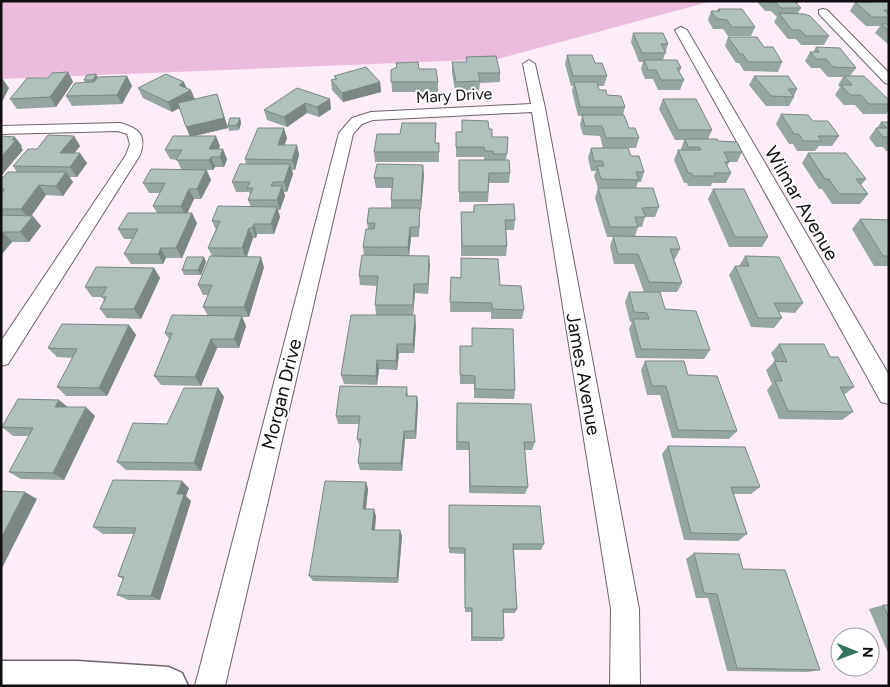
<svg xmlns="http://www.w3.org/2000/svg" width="890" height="687" font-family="Figtree,sans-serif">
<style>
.green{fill:#ecbcde}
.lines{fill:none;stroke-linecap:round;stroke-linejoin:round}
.minor-casing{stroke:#70636c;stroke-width:2}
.tertiary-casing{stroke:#70636c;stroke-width:3}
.minor{fill:#fff;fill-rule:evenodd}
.tertiary{fill:#fff;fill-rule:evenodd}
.wall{fill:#96a6a0}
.shaded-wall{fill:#7a8782}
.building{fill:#afc1ba;stroke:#7a8782}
.labels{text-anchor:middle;stroke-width:4;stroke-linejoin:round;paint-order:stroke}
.far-street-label{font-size:16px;fill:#120d10;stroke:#fff}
.street-label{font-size:19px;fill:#120d10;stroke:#fff}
</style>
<rect width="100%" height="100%" fill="#fcedf8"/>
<!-- green -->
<path class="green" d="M1 1H712L498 59 1 79Z"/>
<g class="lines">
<defs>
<g id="minor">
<path d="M823 9 827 10 889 73V84L885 83 819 14V10Z"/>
<path d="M681 27 687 30 889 375V404L881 402 675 30Z"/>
<path d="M529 60 535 64 545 108 639 609 640 686H610L611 609 532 112 373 120 362 124 353 134 225 686H195L339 133 352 118 371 112 531 104 523 64Z"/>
<path d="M120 123C139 128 147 135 140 155L8 364 1 366V341L126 155 130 144 127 134 118 131 1 134V126Z"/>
</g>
<path id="tertiary" d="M1 661H77L169 667 182 673 188 686H1Z"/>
</defs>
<!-- minor casing -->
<use href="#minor" class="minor-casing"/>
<!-- tertiary casing -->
<use href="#tertiary" class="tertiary-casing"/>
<!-- minor -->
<use href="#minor" class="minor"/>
<!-- tertiary -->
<use href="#tertiary" class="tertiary"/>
</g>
<!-- wall -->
<g class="wall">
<path d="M758 1H797L798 2 797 4 801 8 798 13 829 36 824 45H801L796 39H788L774 22 777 17 771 11H765L758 3Z"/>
<path d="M841 1H889V21L887 24H889V45L875 33 880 26H866L850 11 855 2Z"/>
<path d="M718 9 755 27 751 36H728L723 29H713L708 20 711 11H717Z"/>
<path d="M633 33 668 44 663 60 681 68 679 72 684 80 680 90H658L653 79H645L641 69 643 62H639L631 42Z"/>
<path d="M728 37 764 47 782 62 778 72 744 71 739 63H736L725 46Z"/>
<path d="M816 47 856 68 850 76 889 100V111L886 114H863L855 105H844L835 95 840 87 838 85 843 77H828L820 68H811L805 61 810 52H813Z"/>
<path d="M567 55 595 63 607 76 604 86H598L599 90 625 107 623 115 629 128 639 138 636 148H603L600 136 583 135 580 125 582 116H578L572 91 573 86H571L565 64Z"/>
<path d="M466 57 500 73V82L480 83 479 90 455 91 452 72V62H466Z"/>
<path d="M419 69 438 82V92H392L391 70Z"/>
<path d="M68 72 73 82 56 107 17 109 10 99 48 78Z"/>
<path d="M334 76 380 82 381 92 343 102 332 90 331 80 335 79Z"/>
<path d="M754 76 797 89 794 96V97L789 106H766L749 85Z"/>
<path d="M98 77 132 86 122 104 72 106 66 96 85 83 84 80Z"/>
<path d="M138 88H186L195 99 217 94 228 128 194 136 220 146 218 149 227 159 224 167H215L213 170H207L211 180 201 199H194L187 213 197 223 182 258H166L163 264H131L124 254 133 239H124L118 229 157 213 153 206 160 193H149L143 183 181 169 177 160 170 159 165 150 190 136 179 108 172 112 143 98Z"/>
<path d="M297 88 331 109 319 117 307 113 287 127 267 120 264 110Z"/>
<path d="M663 99 712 130 708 139 718 141 742 152 737 162H729L727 166 731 173 726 183H712L711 186H688L687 183H684L674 160 678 150H681V149L684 140H675L659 109Z"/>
<path d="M781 114 813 121 839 136 832 146H819L815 151H797L793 144H789L776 124Z"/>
<path d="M240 118 241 123 239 130 229 131 228 126Z"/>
<path d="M881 122H889V151H886L883 147H876L869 138 876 128H877Z"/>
<path d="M489 129 492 137 507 154 506 160 510 173 509 183H489L488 202H459V160H484V157H456V132Z"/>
<path d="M436 133 435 143H439V162H375L374 152 400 134Z"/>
<path d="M74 136 80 146 74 153 87 163 77 177H69L73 182 63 196 46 195 31 216 41 226 29 242H12L1 255V179L17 172 13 166 37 149Z"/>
<path d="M287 138 284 145H297L299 155 295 170H292L293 174 287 192H284L285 196 280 210H278L280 217 274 234H257L256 238H253L247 257 264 267 249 317H242L246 326 239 348H217L201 386 161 385 154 376 169 339 165 333 208 316 203 307 208 295H203L198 285 212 256 208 248 216 230 212 221 251 207 248 200 250 195 249 192H236L232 182 246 164 245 159Z"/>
<path d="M591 148 631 156 644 172 641 182H638L636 188 659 207 655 217H645L642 227H638L635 236 680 249 675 259H674L682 283 677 292H644L634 264H614L610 246 613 237H607L595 198 598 188 594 176 596 171H591L588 158Z"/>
<path d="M808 153 866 179 861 185 868 194 860 204H832L822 189H819L802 163Z"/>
<path d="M424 175 421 210H420V218L419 237H411L409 256H429L428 294 415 293 413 315H376L375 305 377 286 360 285 359 276 364 255 363 247 368 229 367 223 391 208V200L392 188H376L374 178Z"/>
<path d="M713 189 768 237 762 247H729L708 199Z"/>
<path d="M474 205 515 220 514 230H506L507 246 506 256H461V222L473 212Z"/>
<path d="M860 219 889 220V266H874L852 229Z"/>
<path d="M745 256 803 303 795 313 779 312 782 318 774 328 751 327 729 275 735 266H739Z"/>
<path d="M204 257 206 262 201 275H184L182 270Z"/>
<path d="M154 268 160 278 141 319 107 318 100 309 104 300 102 297H92L85 287Z"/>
<path d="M451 277 500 285 524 310 522 319H491V312H450Z"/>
<path d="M629 292 665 309 710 350 704 359 636 358 629 329 632 322H630L625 302Z"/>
<path d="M129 325 136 335 107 396H66L57 387 73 358 57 357 48 348Z"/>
<path d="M416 325 414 353H399L397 370 379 369 377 385 344 384 341 375Z"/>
<path d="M472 328 515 390 514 399 474 398V384H460V355L472 346Z"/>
<path d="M779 344 830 357 854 387 844 395 853 412 842 420 779 419 767 390 772 384 766 370 775 361 771 353Z"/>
<path d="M645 361 688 375 737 431 729 439 672 438 660 395H647L641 370Z"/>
<path d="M407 387 408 396H417L418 404 416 439H405L402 471 360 470 358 463 360 447 357 439 359 424H338L336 416Z"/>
<path d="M218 388 224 397 201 471 126 470 117 462 167 424Z"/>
<path d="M457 403 535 442 532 450H525L528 487 525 494 469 493V450H456Z"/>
<path d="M95 416 64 480 21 479 9 472 29 436H13L2 427Z"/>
<path d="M668 446 760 487 751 494H734L747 534 738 541 684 540 662 454Z"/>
<path d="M366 482 368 489 366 509 376 516 375 530H400L402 536 398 583 313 581 309 576Z"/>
<path d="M189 488 186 496 191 501 160 600H128L117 595 123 579 118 576 134 534H103L93 527Z"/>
<path d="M449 505 544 544 541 550H514L517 609 515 613H503L504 638 502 641H471V612H465L464 554 449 553Z"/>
<path d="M694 553 820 670 808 672 727 671 708 598H696L686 559Z"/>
<path d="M883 605H889V655L869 609Z"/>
</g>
<!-- shaded-wall -->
<g class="shaded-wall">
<path d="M68 72 73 82 56 107 50 97Z"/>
<path d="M96 74 99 79 96 84 93 80Z"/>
<path d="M127 76 132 86 122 104 117 95Z"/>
<path d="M2 78 9 88 1 104V80Z"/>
<path d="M184 82 188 91 179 85Z"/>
<path d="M380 82 381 92 343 102 342 93Z"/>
<path d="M191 90 195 100 172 112 168 102Z"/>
<path d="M217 94 228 128 190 137 186 127Z"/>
<path d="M330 99 331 109 319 117 317 107Z"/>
<path d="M305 103 307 113 287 127 284 117Z"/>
<path d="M240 118 241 123 239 130 237 125Z"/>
<path d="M284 128 287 138 281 155 278 145Z"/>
<path d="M74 136 80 146 67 163 60 153Z"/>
<path d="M216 136 220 146 215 157 209 149Z"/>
<path d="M15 137 22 146 21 147 23 150 1 176V157L12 140Z"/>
<path d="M297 145 299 155 295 170 292 160Z"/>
<path d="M223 149 227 159 224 167 220 157Z"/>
<path d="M80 153 87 163 77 177 70 167Z"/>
<path d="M211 157 215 167 213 170 209 160Z"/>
<path d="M290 164 293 174 287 192 284 182Z"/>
<path d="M423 165 424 175 421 210V200Z"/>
<path d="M206 170 211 180 201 199 197 189Z"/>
<path d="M66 172 73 182 63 196 56 186Z"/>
<path d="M39 185 46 195 29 219 21 209Z"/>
<path d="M282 186 285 196 280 210 277 200Z"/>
<path d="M189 189 194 199 186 216 181 206Z"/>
<path d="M277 207 280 217 274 234 271 224Z"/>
<path d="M192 213 197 223 182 258 176 248Z"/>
<path d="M33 216 41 226 29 242 20 232Z"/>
<path d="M254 224 257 234 256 238 252 228Z"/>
<path d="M410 227 411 237 409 257 408 247Z"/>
<path d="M249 228 253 238 246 258 242 248Z"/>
<path d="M3 232 12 242 1 255V234Z"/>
<path d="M161 248 166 258 163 264 158 254Z"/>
<path d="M429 256 430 266 428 294V284Z"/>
<path d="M204 257 206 262 201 275 198 270Z"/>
<path d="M261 257 264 267 249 317 244 307Z"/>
<path d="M154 268 160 278 141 319 134 309Z"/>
<path d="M414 284 415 293 413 315V305Z"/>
<path d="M415 315 416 325 414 353 413 344Z"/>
<path d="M242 316 246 326 239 348 234 339Z"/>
<path d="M129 325 136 335 107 396 99 388Z"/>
<path d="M211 339 217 348 201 386 195 377Z"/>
<path d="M397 344 399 353 397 370 396 361Z"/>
<path d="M377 360 379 369 377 385 376 376Z"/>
<path d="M218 388 224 397 201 471 194 463Z"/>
<path d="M417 396 418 404 416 439 415 431Z"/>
<path d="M59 400 69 408 55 407Z"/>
<path d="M86 407 95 416 64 480 53 473Z"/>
<path d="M404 431 405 439 402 471 401 463Z"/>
<path d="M182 481 189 488 186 496 191 501 160 600 151 596 177 494Z"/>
<path d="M366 482 368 489 365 516 363 509Z"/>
<path d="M25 492 37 499 1 570V538Z"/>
<path d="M374 509 376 516 374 536 372 530Z"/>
<path d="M400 530 402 536 398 583 397 578Z"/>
</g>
<!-- building -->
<g class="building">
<path d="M768 1H797L798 2H795L801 8H781L775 2Z"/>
<path d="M871 1H889V10H884L889 15V17H872L855 2H872Z"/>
<path d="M718 9H742L755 27H732L727 20 717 19 711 11H720Z"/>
<path d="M779 13 804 14 810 16 829 36H806L800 30H792Z"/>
<path d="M881 24H889V31Z"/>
<path d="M633 33H663L668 44H661L666 53H642Z"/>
<path d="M728 37H757L764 47H773L782 62H748L743 54H740Z"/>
<path d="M816 47 840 48 856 68 833 67 826 59H816L810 52H819Z"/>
<path d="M567 55H592L595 63H602L607 76H573Z"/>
<path d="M496 56 500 73H478L480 81 456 82 452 62H467L466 57Z"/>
<path d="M644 60H677L681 68H677L684 80H661L656 70H648Z"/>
<path d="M418 62 419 69H436L438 82H391V70L397 67 396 63Z"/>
<path d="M366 67 380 82 342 93 331 80 337 79 334 76Z"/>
<path d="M68 72 50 97 10 99 27 78H48L52 73Z"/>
<path d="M96 74 93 80H84L87 75Z"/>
<path d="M166 74 184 82 179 85 191 90 168 102 138 88Z"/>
<path d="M127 76 117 95 66 96 75 83 94 82 98 77Z"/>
<path d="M754 76H788L797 89H788L794 97 771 96Z"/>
<path d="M844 76H864L889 100V104H869L861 95H850L841 85H852Z"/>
<path d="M574 82H597L599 90H606L607 95 621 96 625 107H580Z"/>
<path d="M297 88 330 99 317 107 305 103 284 117 264 110Z"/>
<path d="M217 94 224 118 186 127 178 103Z"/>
<path d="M663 99H696L712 130H678Z"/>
<path d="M781 114 808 115 813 121H828L839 136H818L822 141H803L799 134H794Z"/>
<path d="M582 115H624L629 128H635L639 138H606L602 126H585Z"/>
<path d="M230 118H240L237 125 228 126Z"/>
<path d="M462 120 488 121 489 129H492V137H508L507 154H494L493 151H485L484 147H456V132H462Z"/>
<path d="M881 122H889V137H883L876 128H887Z"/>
<path d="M402 123H436L435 143H439V152H374L377 134H400Z"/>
<path d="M258 128H284L278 145H297L292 160 245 159Z"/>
<path d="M48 135 74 136 60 153H80L70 167 13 166 28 149H37Z"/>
<path d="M1 136 15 137 12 140H16L1 157Z"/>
<path d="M173 136H216L209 149H223L220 157H211L209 160H176L182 150H165Z"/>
<path d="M685 139H717L718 141 737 142 742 152H724L729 162H725L731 173H714L715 176H693L691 173H688L678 150H701L699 147H688Z"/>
<path d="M591 148H628L631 156H639L644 172H636L639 180 601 179 597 166H604L602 161H594Z"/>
<path d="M808 153H846L866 179H856L868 194H839L829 179H825Z"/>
<path d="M459 160H509L510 173H489L488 192H459Z"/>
<path d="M240 164H290L284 182H273L271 186H282L277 200H248L253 188H247L250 182H232Z"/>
<path d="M377 164 423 165 421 200H391L393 178H374Z"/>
<path d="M151 169 206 170 197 189H189L181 206H153L165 183H143Z"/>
<path d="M8 172H66L56 186 39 185 21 209H1V194L5 189H1V179Z"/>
<path d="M598 188H653L659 207 642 208 646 217H635L638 227H610Z"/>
<path d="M713 189H744L768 237H735Z"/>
<path d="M514 204 515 220H505L507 246H462L461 212H474V205Z"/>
<path d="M218 206 277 207 271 224H254L252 228H249L242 248H208L220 221H212Z"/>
<path d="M369 208H420L419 227H410L408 247H363L366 229H374L375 223H367Z"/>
<path d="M128 213H192L176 248H161L158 254H124L138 229H118Z"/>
<path d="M1 215 33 216 20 232H3L1 234Z"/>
<path d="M860 219 889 220V256H883Z"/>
<path d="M613 236 676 237 680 249H670L682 283 649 282 638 254H618Z"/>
<path d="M362 255 429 256 428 284H414L413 305H375L378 276H359Z"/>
<path d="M210 256 261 257 244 307H203L212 285H198Z"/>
<path d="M745 256 779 257 803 303H774L782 318H758L735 266H749Z"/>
<path d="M187 257H204L198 270H182Z"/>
<path d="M461 258 498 259 500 285 521 286 524 310 492 309V303L450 302 451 277 461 278Z"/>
<path d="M96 267 154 268 134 309H100L106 297H101L107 287H85Z"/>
<path d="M629 292H660L665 309 696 311 710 350 641 349 633 319H649L647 313 634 312Z"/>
<path d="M172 315 242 316 234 339H211L195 377 154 376 172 333H165Z"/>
<path d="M351 315H415L413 344H397L396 361 377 360 376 376 341 375Z"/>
<path d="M62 324 129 325 99 388 57 387 77 349 48 348Z"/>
<path d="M472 328 513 329 515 390 475 389V376L460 375V346H472Z"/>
<path d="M779 344H824L830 357H838L854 387H840L853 412 788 411 775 381H782L774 361 787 362Z"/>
<path d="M645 361H684L688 375 717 376 737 431 678 430 666 386H652Z"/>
<path d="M340 386 407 387 406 396H417L415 431H404L401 463H358L361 439H357L360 416H336Z"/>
<path d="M184 388H218L194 463 117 462 133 423 167 424Z"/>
<path d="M18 399 59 400 55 407H86L53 473 9 472 33 428 2 427Z"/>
<path d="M457 403 531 404 535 442H524L528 487 470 486 469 442H457Z"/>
<path d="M668 446 745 447 760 487H731L747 534 691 533Z"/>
<path d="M113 480 182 481 177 494H184L151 596 117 595 124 577 118 576 136 528 93 527Z"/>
<path d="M325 481 366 482 363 509H374L372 530H400L397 578 309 576Z"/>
<path d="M1 491 25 492 1 538Z"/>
<path d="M449 505 540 506 544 544H513L517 609H503L504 638 472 637V608H465V548H449Z"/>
<path d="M694 553 739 554 743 569 785 570 820 670 737 668 717 594 704 593Z"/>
<path d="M883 605H889V618Z"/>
</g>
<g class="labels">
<!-- far-street labels -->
<g class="far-street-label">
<text transform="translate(454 95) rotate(-3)" y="6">Mary Drive</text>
</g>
<!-- street labels -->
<g class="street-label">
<text transform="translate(802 203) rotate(60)" y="7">Wilmar Avenue</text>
<text transform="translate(584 374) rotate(80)" y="7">James Avenue</text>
<text transform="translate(281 394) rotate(-76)" y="7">Morgan Drive</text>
</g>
</g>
<!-- border -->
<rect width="890" height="687" fill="none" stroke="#120d10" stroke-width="5"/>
<!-- north arrow -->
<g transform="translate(855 652) rotate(91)"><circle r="24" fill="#ffffff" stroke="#a09e9f"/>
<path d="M0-4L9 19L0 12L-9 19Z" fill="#347461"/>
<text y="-8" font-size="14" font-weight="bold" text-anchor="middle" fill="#120d10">N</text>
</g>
</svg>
